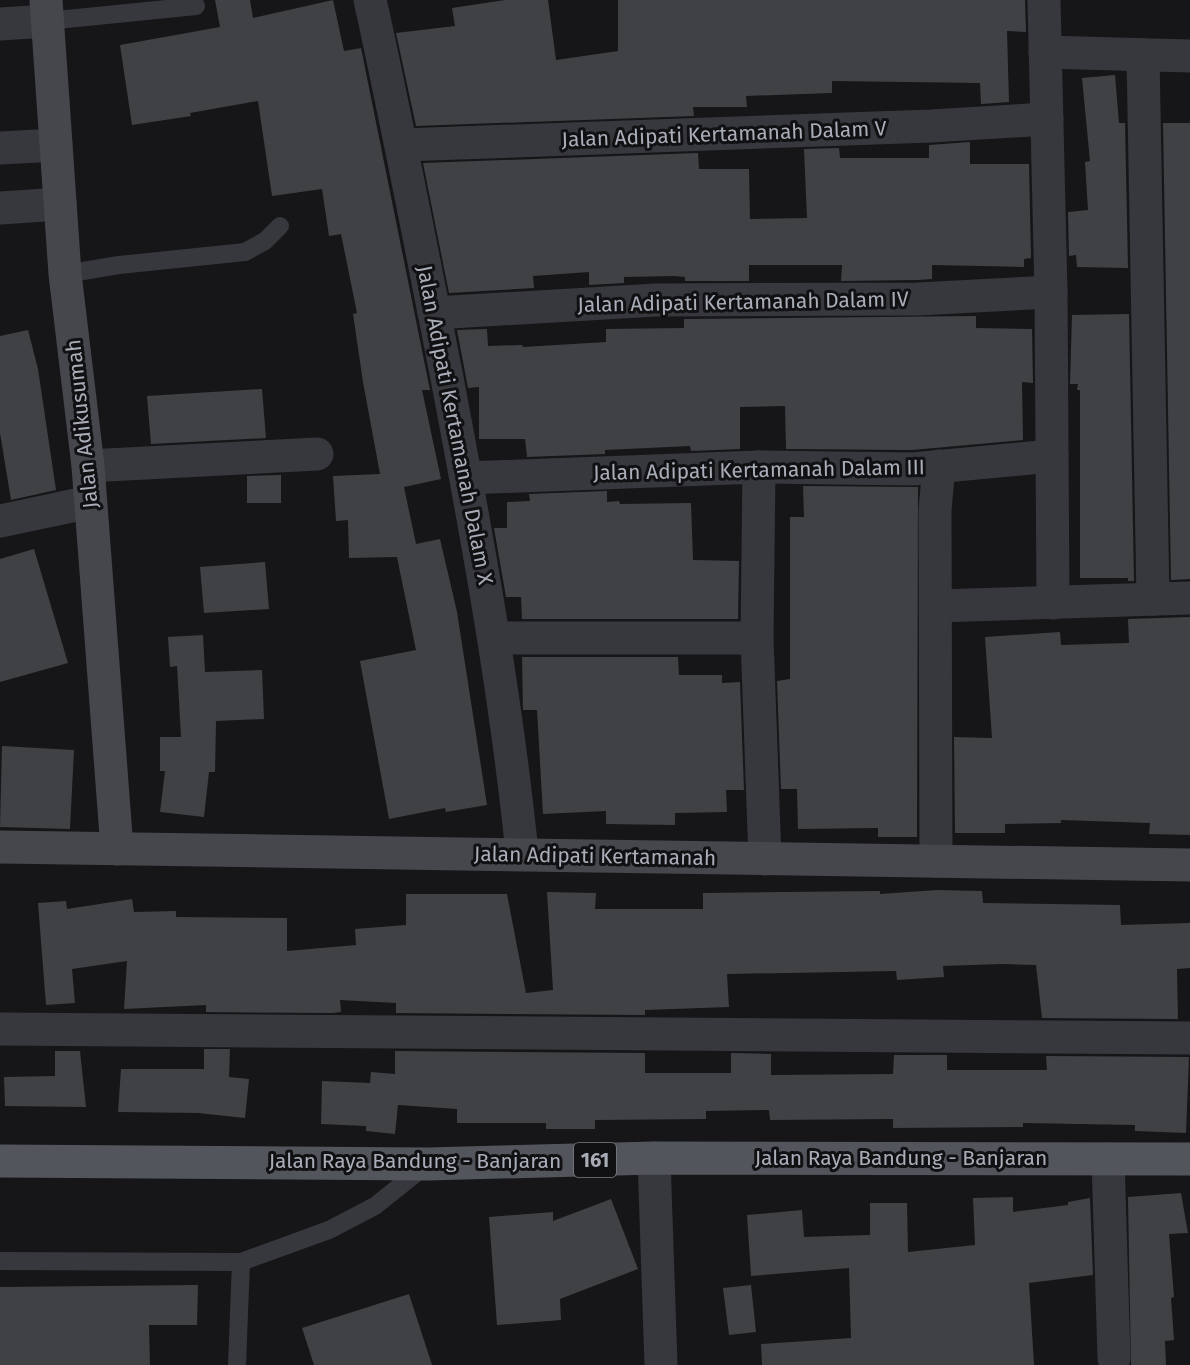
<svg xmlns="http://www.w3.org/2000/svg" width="1190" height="1365" font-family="'Fira Sans',sans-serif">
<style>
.building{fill:#404145}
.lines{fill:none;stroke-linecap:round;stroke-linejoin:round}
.service{stroke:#37383d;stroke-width:18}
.minor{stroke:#37383d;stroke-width:33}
.secondary{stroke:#45474d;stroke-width:33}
.primary{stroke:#53555c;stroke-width:33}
.labels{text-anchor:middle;stroke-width:6;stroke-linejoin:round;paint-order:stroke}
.shield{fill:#111113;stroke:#7b7e86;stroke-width:1.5}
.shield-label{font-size:20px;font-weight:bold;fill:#a8adb8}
.street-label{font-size:21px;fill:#a8adb8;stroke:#111113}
</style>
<rect width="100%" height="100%" fill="#161618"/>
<!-- building -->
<g class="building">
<path d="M215 0H250L253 18 333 0 344 51 361 48 430 390H422L441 479 404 487 416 544 440 539 457 612 487 805 446 812 445 808 389 819 360 661 416 650 397 557 349 558 348 520 336 521 333 476 380 474 363 382 353 314 357 313 341 234 329 236 322 189 272 196 258 101 190 113 191 116 132 125 120 45 220 27Z"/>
<path d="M505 0H548L556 60 618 51V0H1025L1026 32 1007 31 1009 102 981 104 980 83 832 81V93L746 96 747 107H693L694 116 416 126 396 33 455 26 452 8Z"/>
<path d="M1115 75 1119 123H1125L1128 268 1077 267 1076 255 1069 256 1068 212 1088 210 1085 162 1090 161 1082 78Z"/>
<path d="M1163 123H1190V579L1171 580Z"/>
<path d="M970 142V164H1029L1031 258 1024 259V267L932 265V279L917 280 841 281 842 265H749V281H685V277L674 276 624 277V283L589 285V272L533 276 534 288 449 293 423 163 698 153 699 169H749L750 219 807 218 804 149 839 148 840 158H929V145Z"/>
<path d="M1129 314 1134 581H1128V578H1080V390H1077L1078 384H1070L1072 315Z"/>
<path d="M976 316V328L1032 329 1033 383 1022 382 1023 440 912 450 786 449 785 406 740 407V449L691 451 690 446 605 450V454L527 457 525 439H479V387L468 388 457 330 487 329 488 346 522 345 523 347 606 342V329L684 328V319Z"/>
<path d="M28 330 38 369 56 490 11 500 0 433V336Z"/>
<path d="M262 389 266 438 151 444 147 396Z"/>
<path d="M281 475V503H247V476Z"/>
<path d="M803 486 918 487 917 837H878V828L798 829 797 789H781L777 681 790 679V517H804Z"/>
<path d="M607 491V502L619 501 620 504 691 503 693 560 739 561 738 619H522L521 597H506L494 528H507V502L530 501 529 494Z"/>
<path d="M34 549 68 663 0 682V559Z"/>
<path d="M265 562 269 609 204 613 200 567Z"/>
<path d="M1190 617V835L1149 834 1150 823 1061 820V823L1005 824V833H955L954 737 992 738 985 637 1060 632 1061 645 1129 643 1128 619Z"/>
<path d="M203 635 205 672 262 670 264 719 216 721 215 772H209L204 817 160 812 165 771H160V737H181L177 666 170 667 168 637Z"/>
<path d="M522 657H678L679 675H722V683L740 682 744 790H726L727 812 675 813V825L606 824V811L543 814 537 710H523Z"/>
<path d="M2 746 74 750 70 829 0 827Z"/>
<path d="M937 890 982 891 983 903 1120 905 1121 925 1190 923V968L1177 969 1178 1019 1042 1018 1036 965 1001 964 943 966 944 977 897 980 896 971 727 974 729 1007 645 1010V1015L396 1013V1003L340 1000 341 1012 332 1013 206 1012V1005L124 1009 127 961 72 969 75 1003 46 1005 38 903 66 901 67 909 132 899 134 912 176 911V917L287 918V951L356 945 355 929 406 925V894H507L526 993 553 990 547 892 596 893 595 909H703V893L880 891V894Z"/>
<path d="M204 1049H230L229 1077 249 1079 245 1118 198 1113 118 1112 121 1069H204Z"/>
<path d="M55 1051H80L86 1107 5 1106 4 1077 55 1076Z"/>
<path d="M395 1051 645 1053V1073H731V1053L771 1054V1075L893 1074 894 1055H947V1070H1047L1046 1056 1189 1057 1186 1133 1135 1131V1125L1023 1123V1127L893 1128V1119L770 1120 769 1110 706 1111V1119L595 1120V1129H546V1123H457V1109L398 1105 395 1134 366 1131V1126L321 1124 322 1081 370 1083 371 1072 395 1074Z"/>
<path d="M1181 1193 1188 1233 1169 1234 1174 1297 1171 1298 1174 1340 1165 1341 1166 1365H1131L1128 1197Z"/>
<path d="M1013 1197V1212L1068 1205V1202L1090 1198 1093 1275 1029 1283 1034 1365H762L761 1344 851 1338 849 1268 751 1276 747 1215 802 1210 804 1237 870 1235V1203H907L908 1252 975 1245 973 1198Z"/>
<path d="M611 1199 638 1269 560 1299 561 1320 497 1325 489 1217 553 1212V1221Z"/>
<path d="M198 1285 197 1325H149L150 1365H0V1287Z"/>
<path d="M751 1285 756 1332 729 1335 723 1288Z"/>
<path d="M409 1294 432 1365H314L302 1328Z"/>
</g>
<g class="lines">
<!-- service -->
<g class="service">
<path d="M47 21 196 6"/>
<path d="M65 274 119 265 245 252 265 241 280 226"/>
<path d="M0 1261 241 1262"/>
<path d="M237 1365 241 1262 329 1230 375 1206 425 1166"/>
</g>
<!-- minor -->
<g class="minor">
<path d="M370 0C398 126 422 252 447 378 477 536 506 694 522 853"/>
<path d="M1044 0 1051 292 1053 603"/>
<path d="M0 24 47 21"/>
<path d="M1045 52 1190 56"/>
<path d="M1143 55 1153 599"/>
<path d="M402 145 931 126 1047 119"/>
<path d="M0 148 56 145"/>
<path d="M0 208 60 204"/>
<path d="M434 313 656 300 918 299 1051 292"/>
<path d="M88 466 317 454"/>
<path d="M759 467 757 638 765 859"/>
<path d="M466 478 759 467 913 469 1052 456"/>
<path d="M0 521 90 502"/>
<path d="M936 606 1190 598"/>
<path d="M494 638H757"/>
<path d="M936 861 935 510 939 466"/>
<path d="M0 1029 1190 1038"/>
<path d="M654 1158 661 1365"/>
<path d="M1108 1159 1114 1358"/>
</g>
<!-- secondary -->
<g class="secondary">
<path d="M46 0 65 274 88 466 117 849"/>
<path d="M0 847 1190 865"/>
</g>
<!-- primary -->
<path class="primary" d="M0 1161 428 1164 654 1158 1190 1159"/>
</g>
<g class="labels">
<!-- shield labels -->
<rect class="shield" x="574" y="1143" width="42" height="34" rx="4.5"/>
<g class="shield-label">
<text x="595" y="1167">161</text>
</g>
<!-- street labels -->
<g class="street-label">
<text transform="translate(724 134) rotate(-2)" y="7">Jalan Adipati Kertamanah Dalam V</text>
<text transform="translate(743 302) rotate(-1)" y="7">Jalan Adipati Kertamanah Dalam IV</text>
<text transform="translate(82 424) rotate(-96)" y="7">Jalan Adikusumah</text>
<text transform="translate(455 425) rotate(79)" y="7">Jalan Adipati Kertamanah Dalam X</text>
<text transform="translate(759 470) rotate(-1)" y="7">Jalan Adipati Kertamanah Dalam III</text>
<text transform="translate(595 856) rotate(1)" y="7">Jalan Adipati Kertamanah</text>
<text x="901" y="1165">Jalan Raya Bandung - Banjaran</text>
<text x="415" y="1168">Jalan Raya Bandung - Banjaran</text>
</g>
</g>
</svg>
